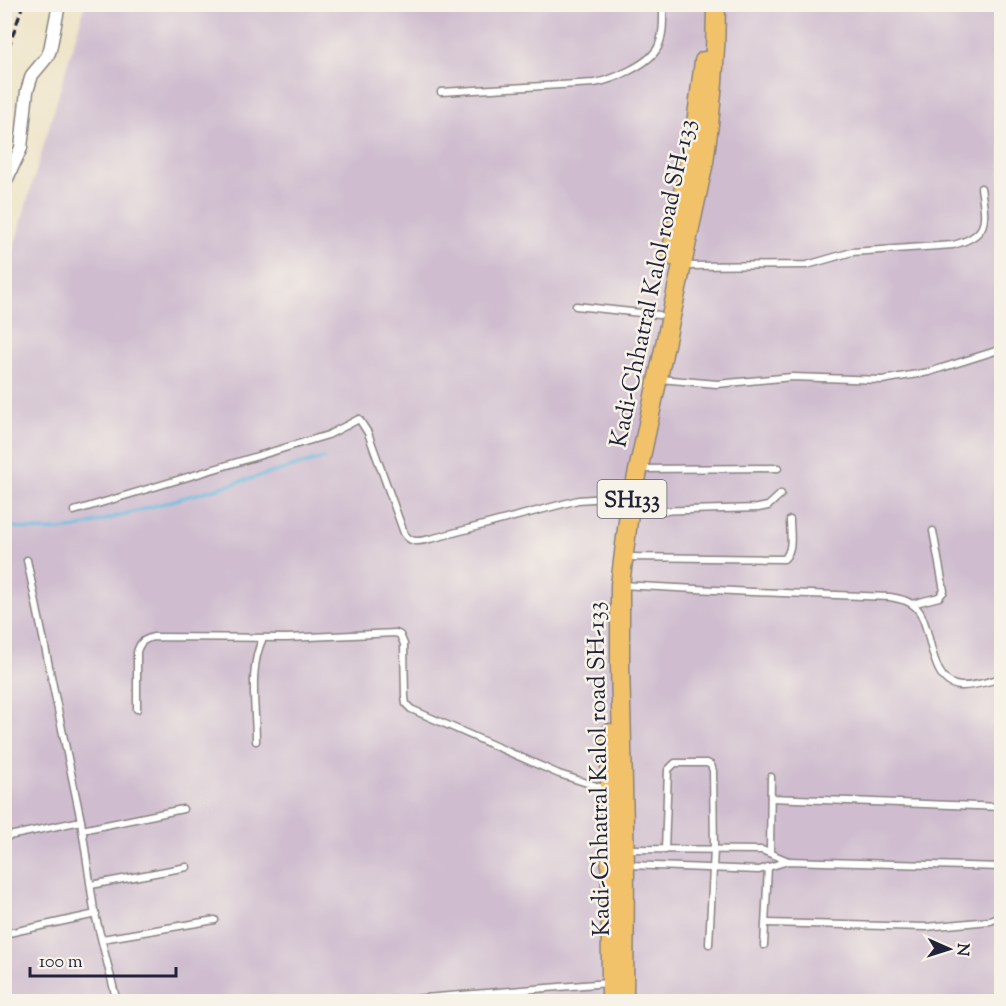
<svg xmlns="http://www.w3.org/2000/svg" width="1006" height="1006" font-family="'Sorts Mill Goudy',serif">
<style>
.industrial{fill:#cfbdcf}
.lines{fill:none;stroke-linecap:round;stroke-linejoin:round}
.stream{stroke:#64bde1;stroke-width:3}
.service-casing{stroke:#888280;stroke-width:9}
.minor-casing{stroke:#888280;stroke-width:15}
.primary-casing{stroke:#888280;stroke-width:21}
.service{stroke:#fff;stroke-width:6}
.minor{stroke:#fff;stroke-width:12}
.primary{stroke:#f2c26a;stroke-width:18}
.rail{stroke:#22223b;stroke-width:3;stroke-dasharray:9 4.5;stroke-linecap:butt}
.labels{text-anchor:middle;stroke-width:5;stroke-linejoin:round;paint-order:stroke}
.shield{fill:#f7f3e8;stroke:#62616f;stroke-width:1.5}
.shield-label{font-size:22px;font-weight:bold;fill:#22223b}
.street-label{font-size:24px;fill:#22223b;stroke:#f7f3e8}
</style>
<rect width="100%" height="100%" fill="#f7f3e8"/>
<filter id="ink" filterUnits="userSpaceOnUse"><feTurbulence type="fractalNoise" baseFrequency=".0167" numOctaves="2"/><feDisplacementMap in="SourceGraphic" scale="12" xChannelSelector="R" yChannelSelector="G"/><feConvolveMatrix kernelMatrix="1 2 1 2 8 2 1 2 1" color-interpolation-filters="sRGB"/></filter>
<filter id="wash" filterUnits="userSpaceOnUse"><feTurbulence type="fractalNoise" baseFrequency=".008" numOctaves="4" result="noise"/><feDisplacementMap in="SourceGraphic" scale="24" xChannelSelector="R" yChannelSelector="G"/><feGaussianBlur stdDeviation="1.35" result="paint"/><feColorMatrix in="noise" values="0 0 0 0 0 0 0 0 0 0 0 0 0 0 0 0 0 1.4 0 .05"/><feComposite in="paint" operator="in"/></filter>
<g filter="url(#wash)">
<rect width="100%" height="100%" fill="#eee3c6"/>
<!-- industrial -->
<path class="industrial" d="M85 5H1001V1001H5L4 280Z"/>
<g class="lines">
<!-- stream -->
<path class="stream" d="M4 524C29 532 51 532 76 528L324 458"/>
</g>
</g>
<g filter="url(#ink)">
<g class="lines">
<defs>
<g id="service">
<path d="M441 92 594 83C613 80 650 64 658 47 664 34 663 18 663 4"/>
<path d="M685 266 807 265 852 252 953 245C990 235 986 221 981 188"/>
<path d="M576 306 659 315"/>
<path d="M660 379 717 384 792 377 882 380 929 372 1002 349"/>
<path d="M642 469 778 468"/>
<path d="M74 511 328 435 359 419 368 433 404 533C411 545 422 541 434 538L578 500 620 497"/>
<path d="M618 512 758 508 768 506 781 494"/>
<path d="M627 557 784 559C794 550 790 532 790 520"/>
<path d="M27 560 81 821 94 910 117 1002"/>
<path d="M621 585 752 592 890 597C901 599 912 601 919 611 933 631 929 683 960 686 973 687 989 681 1002 678"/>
<path d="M912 604 939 597 944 591 933 531"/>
<path d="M137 709V652C140 642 143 640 153 637L287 638 396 633 400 635 404 644 405 697 406 704 411 709 559 774 609 790"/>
<path d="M256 741C256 708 248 669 263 638"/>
<path d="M771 798 1002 807"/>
<path d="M82 830 183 809"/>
<path d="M4 837 81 821"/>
<path d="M626 849 762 850 788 861"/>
<path d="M665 850 668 770 675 763H707L711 765 713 771 714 850 709 944"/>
<path d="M770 853 771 777"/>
<path d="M629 865 759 870 788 861 1002 867"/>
<path d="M91 885 187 867"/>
<path d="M766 923 926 927 990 921 1002 917"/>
<path d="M4 934 96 914"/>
<path d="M102 939 215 920"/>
<path d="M764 945 768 867"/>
<path d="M354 1002 400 1000 608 983"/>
</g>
<path id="minor" d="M4 185 21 148 27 91 32 75 47 57 50 50 59 4"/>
<g id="primary">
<path d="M671 256 696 124 704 61"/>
<path d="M610 733 611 1002"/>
<path d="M624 1002 625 865 620 665V585L629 513 704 162C712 109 716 58 716 4"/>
</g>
</defs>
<!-- service casing -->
<use href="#service" class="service-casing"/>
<!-- minor casing -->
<use href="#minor" class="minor-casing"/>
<!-- primary casing -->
<use href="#primary" class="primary-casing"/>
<!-- service -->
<use href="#service" class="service"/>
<!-- minor -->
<use href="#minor" class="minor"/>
<!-- primary -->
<use href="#primary" class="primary"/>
<!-- rail -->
<path class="rail" d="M4 62 23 4"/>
</g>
</g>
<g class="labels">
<!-- shield labels -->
<rect class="shield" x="597.5" y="480" width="69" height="38" rx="4.5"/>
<g class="shield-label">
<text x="632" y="507">SH133</text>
</g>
<!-- street labels -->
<g class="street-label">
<text transform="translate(652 283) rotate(-78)" y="8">Kadi-Chhatral Kalol road SH-133</text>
<text transform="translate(598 769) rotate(-91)" y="8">Kadi-Chhatral Kalol road SH-133</text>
</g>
</g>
<!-- margin -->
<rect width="1006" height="1006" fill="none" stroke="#f7f3e8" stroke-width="24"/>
<!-- north arrow -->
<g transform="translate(949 949) rotate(93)" stroke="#f7f3e8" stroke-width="4.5" paint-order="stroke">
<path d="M0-4.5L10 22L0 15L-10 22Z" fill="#22223b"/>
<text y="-9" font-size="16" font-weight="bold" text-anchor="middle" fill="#22223b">N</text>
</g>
<!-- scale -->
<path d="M30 967v9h146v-9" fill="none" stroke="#22223b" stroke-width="3"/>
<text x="39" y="967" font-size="18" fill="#22223b" stroke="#f7f3e8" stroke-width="4.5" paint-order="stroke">100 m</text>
</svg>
